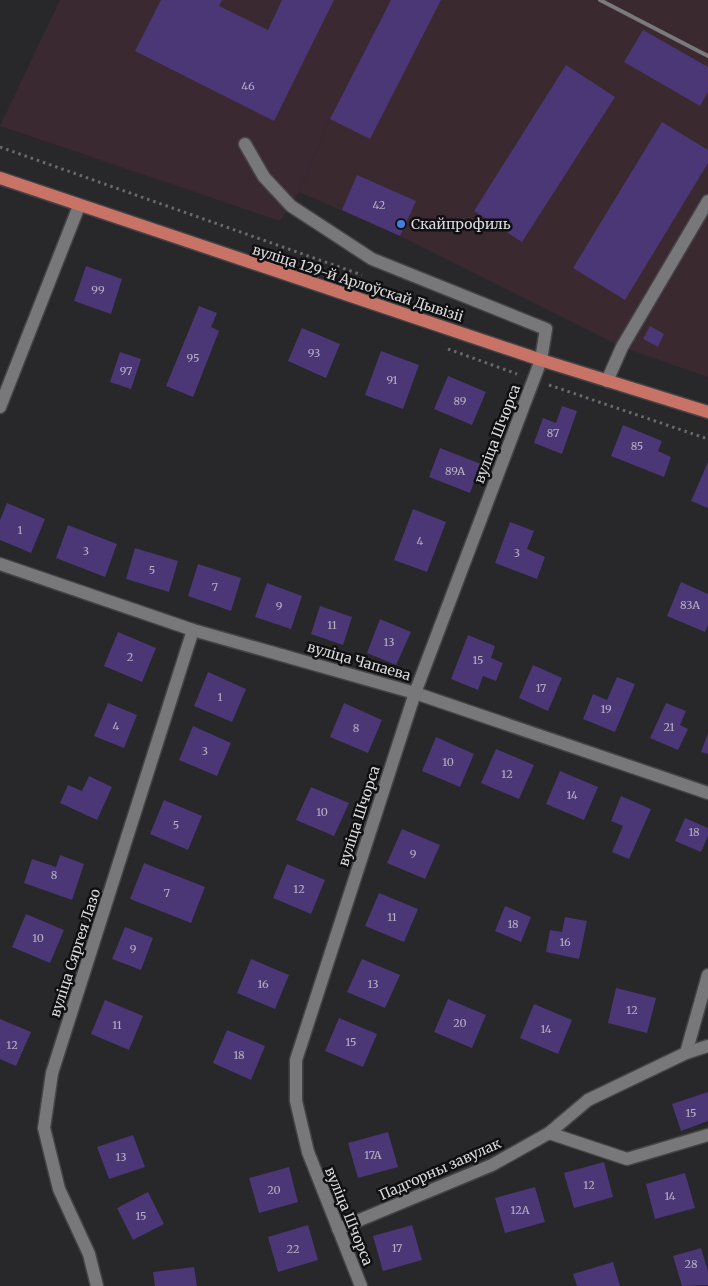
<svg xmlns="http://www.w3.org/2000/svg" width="708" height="1286" font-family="Merriweather,serif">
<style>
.commercial{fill:#3b2931}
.industrial{fill:#3b2930}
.building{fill:#4b3676}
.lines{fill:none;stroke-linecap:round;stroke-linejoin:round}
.service-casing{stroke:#454447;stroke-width:15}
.minor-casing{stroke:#454447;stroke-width:15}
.primary-casing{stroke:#454447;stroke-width:15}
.path{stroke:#6a696c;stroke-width:3;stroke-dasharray:2.5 4;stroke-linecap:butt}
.service{stroke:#78787b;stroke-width:12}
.minor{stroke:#78787b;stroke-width:12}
.primary{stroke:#c87366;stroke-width:12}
.rail{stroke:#7a797b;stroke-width:4}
.shop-dot{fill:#3f7fe0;stroke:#101012;stroke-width:2}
.labels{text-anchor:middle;stroke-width:5;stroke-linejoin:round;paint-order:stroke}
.number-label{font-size:11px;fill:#b6b0c2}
.poi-label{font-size:14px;fill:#dad9db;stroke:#101012;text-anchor:start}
.street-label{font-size:14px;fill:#dad9db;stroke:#101012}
</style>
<rect width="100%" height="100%" fill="#28272a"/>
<!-- commercial -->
<path class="commercial" d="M60 0H391L330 119 299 192 280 221 0 126Z"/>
<!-- industrial -->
<path class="industrial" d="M391 0H708V377L622 347 400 236 299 192 330 119Z"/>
<!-- building -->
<g class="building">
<path d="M161 0H222L219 6 268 30 282 0H334L274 121 135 51Z"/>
<path d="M391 0H441L370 139 330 119Z"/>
<path d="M643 30 708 67V92L700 106 624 62Z"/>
<path d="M566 65 615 97 522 242 474 211Z"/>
<path d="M662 122 708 150V163L625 300 573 268Z"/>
<path d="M357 175 416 201 400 236 342 210Z"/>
<path d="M86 266 122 279 111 314 74 301Z"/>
<path d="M199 306 217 313 211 327 219 331 193 397 166 386Z"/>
<path d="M650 326 664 334 658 347 643 339Z"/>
<path d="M302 328 340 344 326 378 288 361Z"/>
<path d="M381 351 419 365 403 409 365 395Z"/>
<path d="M120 352 141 359 131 389 110 382Z"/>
<path d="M448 376 486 392 472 425 434 409Z"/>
<path d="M562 406 577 411 562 454 534 443 543 418 556 423Z"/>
<path d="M623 425 662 441 658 451 671 457 664 477 611 456Z"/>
<path d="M440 448 481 464 470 493 429 477Z"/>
<path d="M708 462V508L691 501Z"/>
<path d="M7 503 45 519 31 553 0 540V520Z"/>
<path d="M413 509 446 522 427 572 394 560Z"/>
<path d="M510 522 534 531 527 549 545 557 537 579 495 563Z"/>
<path d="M68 525 117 544 105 577 56 558Z"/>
<path d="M135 548 178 561 169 592 126 579Z"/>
<path d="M198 564 241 578 231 611 188 596Z"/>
<path d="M681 582 708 594V625L705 632 667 616Z"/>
<path d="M267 583 302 596 291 629 255 617Z"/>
<path d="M320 606 352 617 343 645 311 634Z"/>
<path d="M380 619 411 632 396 665 367 653Z"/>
<path d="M118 632 156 648 142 682 104 666Z"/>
<path d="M468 635 495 646 491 658 503 663 496 681 483 676 478 690 451 679Z"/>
<path d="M533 665 562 678 548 711 519 698Z"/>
<path d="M208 672 246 689 232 722 194 706Z"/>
<path d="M617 677 635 684 615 732 583 719 593 694 607 700Z"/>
<path d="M108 703 137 715 124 748 94 736Z"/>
<path d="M344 703 382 720 368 753 330 737Z"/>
<path d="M666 703 686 711 680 725 688 729 678 750 650 738Z"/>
<path d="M193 726 231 743 217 776 179 760Z"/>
<path d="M708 733V754L701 752Z"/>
<path d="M436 737 474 754 460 787 422 771Z"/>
<path d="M496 749 534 765 519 799 481 783Z"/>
<path d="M560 771 598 787 584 820 546 804Z"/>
<path d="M89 776 112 787 97 820 60 803 68 785 82 791Z"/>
<path d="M311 787 349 803 334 836 296 820Z"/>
<path d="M621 796 651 809 629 859 612 852 623 826 611 821Z"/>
<path d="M164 800 202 816 188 850 150 834Z"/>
<path d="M685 818 708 828V836L701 852 675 841Z"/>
<path d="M402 829 440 845 425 879 387 863Z"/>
<path d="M60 855 84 864 72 900 24 883 32 859 56 867Z"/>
<path d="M144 863 205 887 191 923 130 899Z"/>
<path d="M287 864 325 880 311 914 273 898Z"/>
<path d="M379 893 418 909 404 942 365 926Z"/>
<path d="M505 906 531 917 521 942 495 931Z"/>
<path d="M26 914 64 930 50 963 12 947Z"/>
<path d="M565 917 587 921 579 959 546 952 550 930 562 932Z"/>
<path d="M125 927 153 938 141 970 112 959Z"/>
<path d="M251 959 289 975 275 1009 237 993Z"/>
<path d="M362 959 400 975 385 1008 347 992Z"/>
<path d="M616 988 656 998 647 1033 608 1023Z"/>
<path d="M448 999 486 1015 472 1048 434 1032Z"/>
<path d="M105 1000 143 1016 129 1050 91 1034Z"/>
<path d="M534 1004 572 1020 558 1054 520 1038Z"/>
<path d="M339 1018 377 1034 363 1067 325 1051Z"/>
<path d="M0 1019 31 1032 16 1066 0 1059Z"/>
<path d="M227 1030 265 1046 251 1080 213 1063Z"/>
<path d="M708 1092V1121L681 1131 672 1104Z"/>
<path d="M388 1132 398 1167 358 1178 348 1143Z"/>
<path d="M133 1135 145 1167 109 1179 97 1147Z"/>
<path d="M604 1162 613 1197 574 1208 564 1173Z"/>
<path d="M289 1167 298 1202 259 1213 249 1178Z"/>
<path d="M685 1173 695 1208 655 1219 646 1184Z"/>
<path d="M535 1187 545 1222 505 1233 495 1198Z"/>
<path d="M148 1192 164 1224 133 1240 117 1208Z"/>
<path d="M308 1225 318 1260 278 1272 268 1237Z"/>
<path d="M412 1225 422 1260 383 1271 373 1236Z"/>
<path d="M701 1248 708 1271V1285L682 1286 673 1256Z"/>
<path d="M613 1262 620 1286H577L573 1274Z"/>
<path d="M194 1267 197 1286H155L153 1272Z"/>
</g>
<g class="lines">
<defs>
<g id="service">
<path d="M245 144 264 177 291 206 372 259 546 329 541 360"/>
<path d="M607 381 622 347 708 201"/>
<path d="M549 1133 627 1159 708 1135"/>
</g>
<g id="minor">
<path d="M0 407 79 206"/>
<path d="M0 564 193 630 415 693 708 793"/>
<path d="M686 1053 708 975"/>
<path d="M338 1229 492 1165 549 1133 588 1100 686 1053 708 1046"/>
<path d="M97 1286 89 1254 59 1189 44 1128 52 1073 193 630"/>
<path d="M361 1286 308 1152 296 1101V1060L415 693 541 360"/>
</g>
<path id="primary" d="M0 178 541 360 708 412"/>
</defs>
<!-- service casing -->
<use href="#service" class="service-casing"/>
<!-- minor casing -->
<use href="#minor" class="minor-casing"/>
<!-- primary casing -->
<use href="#primary" class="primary-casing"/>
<!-- path -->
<g class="path">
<path d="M0 147 362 275"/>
<path d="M448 349 517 374"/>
<path d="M549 385 708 439"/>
</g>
<!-- service -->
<use href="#service" class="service"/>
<!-- minor -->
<use href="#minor" class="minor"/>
<!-- primary -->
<use href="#primary" class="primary"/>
<!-- rail -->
<path class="rail" d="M600 0 708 56"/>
</g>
<!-- markers -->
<circle class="shop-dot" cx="401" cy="224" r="5"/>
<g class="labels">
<!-- number labels -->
<g class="number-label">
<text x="248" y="90">46</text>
<text x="379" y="209">42</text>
<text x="98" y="294">99</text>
<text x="314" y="357">93</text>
<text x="193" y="362">95</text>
<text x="126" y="375">97</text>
<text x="392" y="384">91</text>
<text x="460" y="405">89</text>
<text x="553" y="437">87</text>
<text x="637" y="450">85</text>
<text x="455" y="475">89А</text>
<text x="20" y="534">1</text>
<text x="420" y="545">4</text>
<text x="86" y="555">3</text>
<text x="517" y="557">3</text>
<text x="152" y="574">5</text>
<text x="215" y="591">7</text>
<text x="690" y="609">83А</text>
<text x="279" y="610">9</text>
<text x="332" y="629">11</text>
<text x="389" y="646">13</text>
<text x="130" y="661">2</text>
<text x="478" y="664">15</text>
<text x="541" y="692">17</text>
<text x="220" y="701">1</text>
<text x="606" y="713">19</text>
<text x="116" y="730">4</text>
<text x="669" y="731">21</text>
<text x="356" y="732">8</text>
<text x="205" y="755">3</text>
<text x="448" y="766">10</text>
<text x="507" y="778">12</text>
<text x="572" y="799">14</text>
<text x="322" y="816">10</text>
<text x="176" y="829">5</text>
<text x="694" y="836">18</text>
<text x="413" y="858">9</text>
<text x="54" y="879">8</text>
<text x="299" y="893">12</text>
<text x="167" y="897">7</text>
<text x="392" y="921">11</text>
<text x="513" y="928">18</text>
<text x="38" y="942">10</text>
<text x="565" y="946">16</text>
<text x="133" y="953">9</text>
<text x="263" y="988">16</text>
<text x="373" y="988">13</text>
<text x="632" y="1014">12</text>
<text x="460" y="1027">20</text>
<text x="117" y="1029">11</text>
<text x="546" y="1033">14</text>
<text x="351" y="1046">15</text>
<text x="12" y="1049">12</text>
<text x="239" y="1059">18</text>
<text x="691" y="1117">15</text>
<text x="373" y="1159">17А</text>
<text x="121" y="1161">13</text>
<text x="589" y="1189">12</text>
<text x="274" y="1194">20</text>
<text x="670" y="1200">14</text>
<text x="520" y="1214">12А</text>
<text x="141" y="1220">15</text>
<text x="397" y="1252">17</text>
<text x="293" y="1253">22</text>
<text x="691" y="1268">28</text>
</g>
<!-- poi labels -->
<g class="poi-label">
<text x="411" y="229">Скайпрофиль</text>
</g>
<!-- street labels -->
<g class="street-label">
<text transform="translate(358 283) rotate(18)" y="5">вуліца 129-й Арлоўскай Дывізіі</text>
<text transform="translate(497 434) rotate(-69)" y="5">вуліца Шчорса</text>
<text transform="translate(359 661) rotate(16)" y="5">вуліца Чапаева</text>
<text transform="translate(359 816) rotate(-72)" y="5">вуліца Шчорса</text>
<text transform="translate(75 953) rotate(-72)" y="5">вуліца Сяргея Лазо</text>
<text transform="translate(440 1169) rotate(-24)" y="5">Падгорны завулак</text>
<text transform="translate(349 1216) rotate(68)" y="5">вуліца Шчорса</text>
</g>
</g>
</svg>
